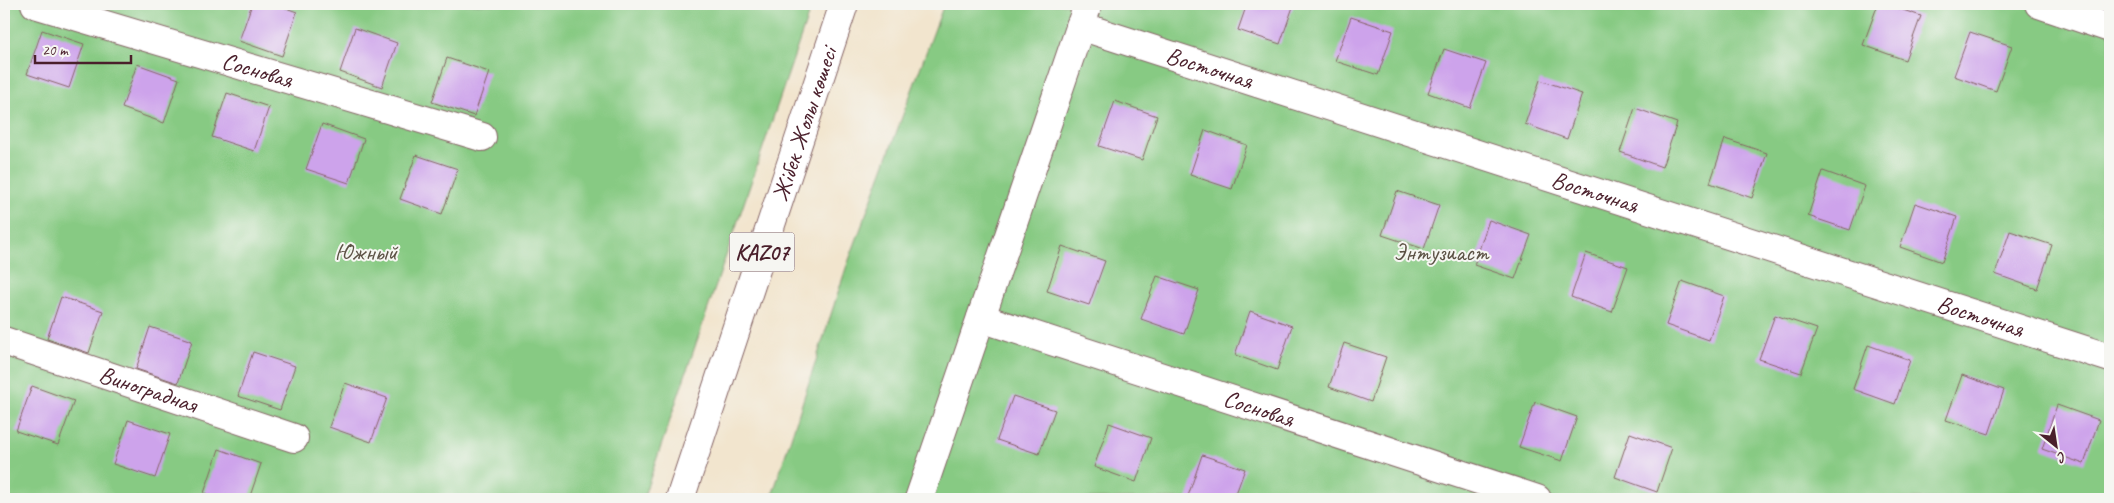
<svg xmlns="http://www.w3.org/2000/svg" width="2114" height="503" font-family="Caveat,sans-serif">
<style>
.green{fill:#87ca83;stroke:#687457}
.building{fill:#cda3eb}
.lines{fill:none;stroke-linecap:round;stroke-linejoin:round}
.minor-casing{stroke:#856464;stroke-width:30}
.trunk-casing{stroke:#856464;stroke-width:30}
.minor{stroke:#fff;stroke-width:28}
.trunk{stroke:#fff;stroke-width:28}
.labels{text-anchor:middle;stroke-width:4;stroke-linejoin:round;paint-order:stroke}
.shield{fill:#f6f6f2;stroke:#7e6067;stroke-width:1}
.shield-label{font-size:22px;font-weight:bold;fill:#4a1f2b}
.street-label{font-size:24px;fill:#4a1f2b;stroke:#f6f6f2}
.park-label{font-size:24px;fill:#5c5245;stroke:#f6f6f2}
</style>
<rect width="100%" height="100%" fill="#f6f6f2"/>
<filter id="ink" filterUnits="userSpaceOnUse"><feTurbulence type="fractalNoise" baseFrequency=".02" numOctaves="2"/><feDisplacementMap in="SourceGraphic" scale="10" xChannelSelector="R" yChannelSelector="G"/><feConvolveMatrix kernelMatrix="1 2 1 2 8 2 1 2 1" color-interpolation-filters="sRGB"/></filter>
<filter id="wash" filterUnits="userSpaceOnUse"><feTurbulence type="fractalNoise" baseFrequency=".0096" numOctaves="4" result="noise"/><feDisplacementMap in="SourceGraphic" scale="20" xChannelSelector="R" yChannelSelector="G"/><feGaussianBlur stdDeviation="1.12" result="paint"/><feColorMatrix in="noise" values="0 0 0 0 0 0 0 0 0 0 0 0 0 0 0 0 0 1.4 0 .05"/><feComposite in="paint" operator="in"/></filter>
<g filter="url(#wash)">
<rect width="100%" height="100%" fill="#f2e5ce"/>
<!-- green -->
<g class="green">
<path d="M4 4H812L643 499H4Z"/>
<path d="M944 4H2110V499H771L846 268Z"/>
</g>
<g id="blocks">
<!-- building -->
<g class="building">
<path d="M252 4H275L297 12 282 56 239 41Z"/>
<path d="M1247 4H1294L1280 44 1238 30Z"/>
<path d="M1878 4H1885L1921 16 1905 60 1863 45Z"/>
<path d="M1351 17 1393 31 1378 75 1335 61Z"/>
<path d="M355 28 397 43 382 87 340 72Z"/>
<path d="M42 30 84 44 69 88 27 74Z"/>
<path d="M1970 32 2012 46 1996 91 1954 76Z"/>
<path d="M1444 49 1486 63 1470 108 1428 93Z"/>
<path d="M447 58 489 72 474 116 432 102Z"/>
<path d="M137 64 179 79 164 123 122 108Z"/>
<path d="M1540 80 1582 94 1567 139 1525 124Z"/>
<path d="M227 93 269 107 254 151 212 137Z"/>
<path d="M1115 101 1157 116 1142 160 1099 146Z"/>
<path d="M1635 108 1677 123 1662 167 1620 152Z"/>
<path d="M322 124 364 139 349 183 306 169Z"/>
<path d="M1205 130 1247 145 1232 189 1190 175Z"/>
<path d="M1725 139 1767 153 1752 198 1710 183Z"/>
<path d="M416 155 458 169 442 214 400 199Z"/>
<path d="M1823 171 1865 186 1850 230 1808 216Z"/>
<path d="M1397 191 1439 205 1424 249 1382 235Z"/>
<path d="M1915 203 1957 217 1942 262 1900 247Z"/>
<path d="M1489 220 1531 235 1515 279 1474 265Z"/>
<path d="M2010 231 2052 245 2037 289 1995 274Z"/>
<path d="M1062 246 1105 261 1089 305 1047 291Z"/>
<path d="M1586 253 1628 267 1612 312 1571 297Z"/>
<path d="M1157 276 1199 290 1184 334 1141 319Z"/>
<path d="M1682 281 1724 296 1709 340 1666 325Z"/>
<path d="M61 297 103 311 89 353 47 339Z"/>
<path d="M1250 311 1292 326 1277 370 1235 355Z"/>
<path d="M1775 315 1817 329 1801 373 1759 359Z"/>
<path d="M150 327 192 341 178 383 136 369Z"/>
<path d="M1344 343 1386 357 1371 402 1329 387Z"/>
<path d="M1868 345 1910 360 1895 404 1853 389Z"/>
<path d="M253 352 295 366 280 410 238 396Z"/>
<path d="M1962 375 2004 390 1989 434 1946 420Z"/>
<path d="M345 383 387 398 371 442 329 427Z"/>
<path d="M32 386 74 401 58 445 16 431Z"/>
<path d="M1013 396 1055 410 1039 454 997 440Z"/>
<path d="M1535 402 1577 417 1562 461 1519 447Z"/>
<path d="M2057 405 2099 420 2084 464 2042 449Z"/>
<path d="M128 420 170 434 155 478 113 464Z"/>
<path d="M1109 423 1151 438 1136 482 1094 467Z"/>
<path d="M1630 433 1672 448 1657 492 1615 477Z"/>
<path d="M219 449 261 464 249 499H221L204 493Z"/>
<path d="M1202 455 1245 469 1234 499H1187Z"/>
</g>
</g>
</g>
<g filter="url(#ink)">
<use href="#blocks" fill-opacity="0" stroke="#856464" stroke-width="1"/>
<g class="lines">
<defs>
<g id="minor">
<path id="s1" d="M35 4 482 137"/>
<path d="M2039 4 2110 28"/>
<path id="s2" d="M1080 26 2110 358"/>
<path id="s3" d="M981 318 1537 499"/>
<path id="s4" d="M4 341 294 438"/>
<path d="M919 499 1088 4"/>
</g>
<g id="trunk">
<path id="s5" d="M680 499 844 4"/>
</g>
</defs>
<!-- minor casing -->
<use href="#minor" class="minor-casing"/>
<!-- trunk casing -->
<use href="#trunk" class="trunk-casing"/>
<!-- minor -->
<use href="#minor" class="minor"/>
<!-- trunk -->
<use href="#trunk" class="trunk"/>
</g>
</g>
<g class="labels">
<!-- shield labels -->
<rect class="shield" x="729.5" y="232.5" width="65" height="39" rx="4"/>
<g class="shield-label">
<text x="762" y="260">KAZ07</text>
</g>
<!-- street labels -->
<g class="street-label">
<text dy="8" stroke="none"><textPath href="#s2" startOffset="136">Восточная</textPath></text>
<text dy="8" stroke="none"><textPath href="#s1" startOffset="232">Сосновая</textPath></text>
<text dy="8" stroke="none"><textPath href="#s5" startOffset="395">Жібек Жолы көшесі</textPath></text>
<text dy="8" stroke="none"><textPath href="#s2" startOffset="541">Восточная</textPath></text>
<text dy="8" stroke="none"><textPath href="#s2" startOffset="946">Восточная</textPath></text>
<text dy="8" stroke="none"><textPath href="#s4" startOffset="152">Виноградная</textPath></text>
<text dy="8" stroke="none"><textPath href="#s3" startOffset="292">Сосновая</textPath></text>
</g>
<!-- park labels -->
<g class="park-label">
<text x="366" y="260">Южный</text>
<text x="1441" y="260">Энтузиаст</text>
</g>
</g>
<!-- margin -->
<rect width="2114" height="503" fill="none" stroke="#f6f6f2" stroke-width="20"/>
<!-- north arrow -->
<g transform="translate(2056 446) rotate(150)" stroke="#f6f6f2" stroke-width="4" paint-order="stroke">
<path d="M0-4L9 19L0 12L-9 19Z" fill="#4a1f2b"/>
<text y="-8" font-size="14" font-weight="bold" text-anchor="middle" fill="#4a1f2b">С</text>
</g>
<!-- scale -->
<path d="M35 55v8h96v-8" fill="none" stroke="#4a1f2b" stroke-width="2.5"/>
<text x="42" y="55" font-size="15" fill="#4a1f2b" stroke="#f6f6f2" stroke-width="4" paint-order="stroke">20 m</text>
</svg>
